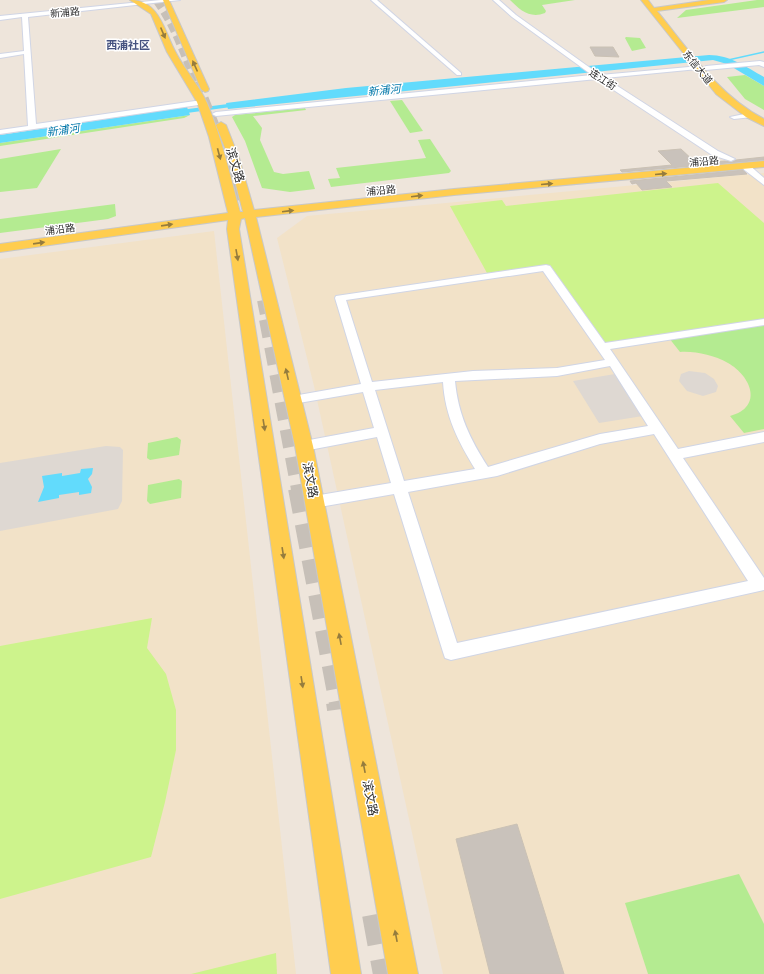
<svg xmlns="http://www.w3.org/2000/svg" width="764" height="974" font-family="'Roboto Condensed','Noto Sans SC',sans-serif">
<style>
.education{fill:#f2e2c8}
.green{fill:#b4eb91}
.pitch{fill:#cdf38c}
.plaza{fill:#ded8d2}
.water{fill:#62dbfc}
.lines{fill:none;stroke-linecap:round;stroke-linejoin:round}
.stream{stroke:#62dbfc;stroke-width:1.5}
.canal{fill:#62dbfc;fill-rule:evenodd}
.building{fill:#c9c2bb;stroke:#cac1b4}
.highway-tunnel-far5{stroke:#c7c0b8;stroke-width:9;stroke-dasharray:9 4.5;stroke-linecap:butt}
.highway-tunnel-far4{stroke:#c7c0b8;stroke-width:12;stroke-dasharray:12 6;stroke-linecap:butt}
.highway-tunnel-far3{stroke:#c7c0b8;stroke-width:14;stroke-dasharray:14 8;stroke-linecap:butt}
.highway-tunnel-far2{stroke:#c7c0b8;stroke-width:18;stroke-dasharray:18 10;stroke-linecap:butt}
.highway-tunnel-far1{stroke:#c7c0b8;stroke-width:24;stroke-dasharray:24 12;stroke-linecap:butt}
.highway-tunnel{stroke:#c7c0b8;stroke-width:30;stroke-dasharray:30 15;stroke-linecap:butt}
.minor-casing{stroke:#d0d5e5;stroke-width:2}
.major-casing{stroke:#c8c8c8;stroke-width:2}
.minor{fill:#fff;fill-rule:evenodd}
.major{fill:#ffcd4f;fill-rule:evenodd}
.oneway{fill:#957c3d}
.labels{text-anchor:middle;stroke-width:3;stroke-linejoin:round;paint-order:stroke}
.far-street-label{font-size:10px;fill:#2b2b2b;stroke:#fff}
.far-neighbourhood-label{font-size:11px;font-weight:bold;fill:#465380;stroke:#fff}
.far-water-label{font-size:11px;font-style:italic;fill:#0077a9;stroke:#fff}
.street-label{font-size:12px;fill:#2b2b2b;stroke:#fff}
</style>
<rect width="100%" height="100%" fill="#eee5db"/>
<!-- education -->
<g class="education">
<path d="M764 173V974H443L314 386 277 238 307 216Z"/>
<path d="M214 231 296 974H0V259Z"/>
</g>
<!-- green -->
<g class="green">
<path d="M510 0H575L542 5 546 11 545 13C530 19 520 10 510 0Z"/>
<path d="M757 0H764V7L677 18 686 10Z"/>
<path d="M626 37 640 38 646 48 632 51 625 38Z"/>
<path d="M745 75 764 86V110L745 99 727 77Z"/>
<path d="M402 100 423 131 410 133 390 101Z"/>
<path d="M305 108 306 110 253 116 262 128 260 140 274 172 283 174 309 171 315 189 290 192 262 188 245 141 232 117 235 115Z"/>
<path d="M190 115 184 118 0 146V143Z"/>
<path d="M430 139 451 171 449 173 331 187 328 179 340 178 336 168 426 158 418 140Z"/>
<path d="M61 149 37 188 0 192V159Z"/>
<path d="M115 204 116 216 108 219 0 233V219Z"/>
<path d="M764 324V429L744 433 730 416C764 407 751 376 728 363 713 355 696 351 680 352L669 338Z"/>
<path d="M177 437 181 440 179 455 150 460 147 458 148 443Z"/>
<path d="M179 479 182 481 181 498 150 504 147 501 148 485Z"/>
<path d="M739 874 764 924V974H648L625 903Z"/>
</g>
<!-- pitch -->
<g class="pitch">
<path d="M718 183 764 223V319L603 343 550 265 487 273 450 206 502 200 506 206Z"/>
<path d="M152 618 147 648 166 674 176 710V750L165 802 151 857 0 899V646Z"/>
<path d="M276 953 277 974H191Z"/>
</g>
<!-- plaza -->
<g class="plaza">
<path d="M689 371 705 373 714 379 718 386 716 392 703 396 687 391 679 381 681 374Z"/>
<path d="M615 374 643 416 599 423 573 381Z"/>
<path d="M106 446 120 447 123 450 122 501 118 509 0 531V463Z"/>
</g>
<!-- water -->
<g class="water">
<path d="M709 55C730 55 746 67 764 77V86L727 64 713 60 228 109 226 103 346 88Z"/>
<path d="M187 107 190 115 0 143V135Z"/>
<path d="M93 468 92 474 88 479 92 487 91 493 79 495V492L59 495V498L38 502 44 487 42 476 62 473V476L80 473 81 469Z"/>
</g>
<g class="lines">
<!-- stream -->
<path class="stream" d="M728 60 764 52"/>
<!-- canal -->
<path class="canal" d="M244 102 246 103V105L172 115 169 113 172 111Z"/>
</g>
<!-- building -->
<g class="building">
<path d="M590 47H613L619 57 595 56Z"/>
<path d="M681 149 696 163 725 161 732 162 736 160 764 157V160L622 172 620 170 672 165 658 151Z"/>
<path d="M743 170 747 174 666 181 672 187 642 190 636 183 632 184 630 181Z"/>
<path d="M517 824 564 974H490L456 839Z"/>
</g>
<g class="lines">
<!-- highway-tunnel-far5 -->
<path class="highway-tunnel-far5" d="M157 0C175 25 185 54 196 83"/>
<!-- highway-tunnel-far4 -->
<path class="highway-tunnel-far4" d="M196 82 238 187"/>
<!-- highway-tunnel-far3 -->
<g class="highway-tunnel-far3">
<path d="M237 186 243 201"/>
<path d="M264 300 268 320"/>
</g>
<!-- highway-tunnel-far2 -->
<path class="highway-tunnel-far2" d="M268 319 300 489"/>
<!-- highway-tunnel-far1 -->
<path class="highway-tunnel-far1" d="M300 488 341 703"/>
<!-- highway-tunnel -->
<g class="highway-tunnel">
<path d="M341 702 342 709"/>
<path d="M377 914 388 974"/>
</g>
<defs>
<g id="minor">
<path d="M161 0H180L28 17 36 124 202 100H205V104L0 134V130L28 126 24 54 0 58V54L24 51 22 17 0 20V16Z"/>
<path d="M371 0H377L461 73V75H457Z"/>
<path d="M493 0H499L516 15 600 75 700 66 701 67 698 69 605 78 718 151 735 159 731 161 712 155 597 79 216 116 212 114 216 112 592 75 512 17Z"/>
<path d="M760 61 764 62V67L759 65 706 70 703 68 706 66Z"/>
<path d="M749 113H752V117L734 119 730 117Z"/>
<path d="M742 164H748L764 178V185L742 168Z"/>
<path d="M546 265 550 266 605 343 764 319V325L610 349 678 449 764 432V442L683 458 764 578V590L451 660 445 658 443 652 394 494 314 508 309 506 307 502 309 498 314 496 391 483 377 437 304 451 299 449 297 446 299 443 304 441 374 428 363 392 293 404 289 403 287 400 289 397 293 396 361 384 335 298 336 296ZM543 271 605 360 557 368 473 371 372 382 346 300ZM610 366 648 426 600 434 488 467C470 439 458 414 455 381L557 376ZM443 382C445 416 458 441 475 469L404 481 375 390ZM654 434 748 581 457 643 408 492 497 476 600 444Z"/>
</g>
<g id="major">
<path d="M130 0C159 0 164 30 175 51 184 69 199 85 207 103 222 138 230 176 240 212H243L229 158 216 125 221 122 226 125 239 158 254 210 454 189 764 161V167L454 195 256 217 313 446 418 974H388L295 446 245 218 241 219 239 229 361 974H331L227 229 228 220 0 252V244L228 213 209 137 197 102 167 52 151 14Z"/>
<path d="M163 0H169L209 89 208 91 205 92 201 89Z"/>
<path d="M641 0H648L654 8 709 0H727L724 2 657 11C689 50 718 95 764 119V126L746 117 716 94Z"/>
</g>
</defs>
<!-- minor casing -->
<use href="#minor" class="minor-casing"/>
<!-- major casing -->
<use href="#major" class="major-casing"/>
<!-- minor -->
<use href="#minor" class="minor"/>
<!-- major -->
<use href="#major" class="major"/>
</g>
<!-- one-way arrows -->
<defs><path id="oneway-solid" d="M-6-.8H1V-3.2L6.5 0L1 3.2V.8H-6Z"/></defs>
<g class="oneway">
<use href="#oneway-solid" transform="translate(163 33) rotate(67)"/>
<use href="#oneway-solid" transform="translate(195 66) rotate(-114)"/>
<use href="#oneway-solid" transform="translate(219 154) rotate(75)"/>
<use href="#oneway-solid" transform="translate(661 174) rotate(-5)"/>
<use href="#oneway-solid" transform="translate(547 184) rotate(-5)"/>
<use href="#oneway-solid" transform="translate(417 196) rotate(-7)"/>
<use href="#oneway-solid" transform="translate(288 211) rotate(-7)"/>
<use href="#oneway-solid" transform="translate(167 225) rotate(-8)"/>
<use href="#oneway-solid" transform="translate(39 243) rotate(-8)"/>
<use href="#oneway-solid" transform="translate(237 255) rotate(80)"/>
<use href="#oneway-solid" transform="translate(287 374) rotate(-103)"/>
<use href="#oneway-solid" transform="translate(264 425) rotate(81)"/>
<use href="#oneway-solid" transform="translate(283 553) rotate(81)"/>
<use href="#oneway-solid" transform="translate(340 639) rotate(-101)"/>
<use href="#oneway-solid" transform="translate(302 682) rotate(81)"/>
<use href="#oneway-solid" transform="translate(364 767) rotate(-101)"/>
<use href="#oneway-solid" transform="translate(396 936) rotate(-101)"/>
</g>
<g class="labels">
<!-- far-street labels -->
<g class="far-street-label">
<text transform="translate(65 12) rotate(-5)" y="4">新浦路</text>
<text transform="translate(698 67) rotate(51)" y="4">东信大道</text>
<text transform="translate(603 79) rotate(33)" y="4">连江街</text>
<text transform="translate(704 161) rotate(-5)" y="4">浦沿路</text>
<text transform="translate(381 190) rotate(-5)" y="4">浦沿路</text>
<text transform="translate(60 229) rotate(-7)" y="4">浦沿路</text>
</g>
<!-- far-neighbourhood labels -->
<g class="far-neighbourhood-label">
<text x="128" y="49">西浦社区</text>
</g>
<!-- far-water labels -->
<g class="far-water-label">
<text transform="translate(384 90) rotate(-6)" y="4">新浦河</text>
<text transform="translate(63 130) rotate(-8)" y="4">新浦河</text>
</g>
<!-- street labels -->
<g class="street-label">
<text transform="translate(235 165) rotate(73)" y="4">滨文路</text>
<text transform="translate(310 480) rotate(79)" y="4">滨文路</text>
<text transform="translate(370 798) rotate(79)" y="4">滨文路</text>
</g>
</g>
</svg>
